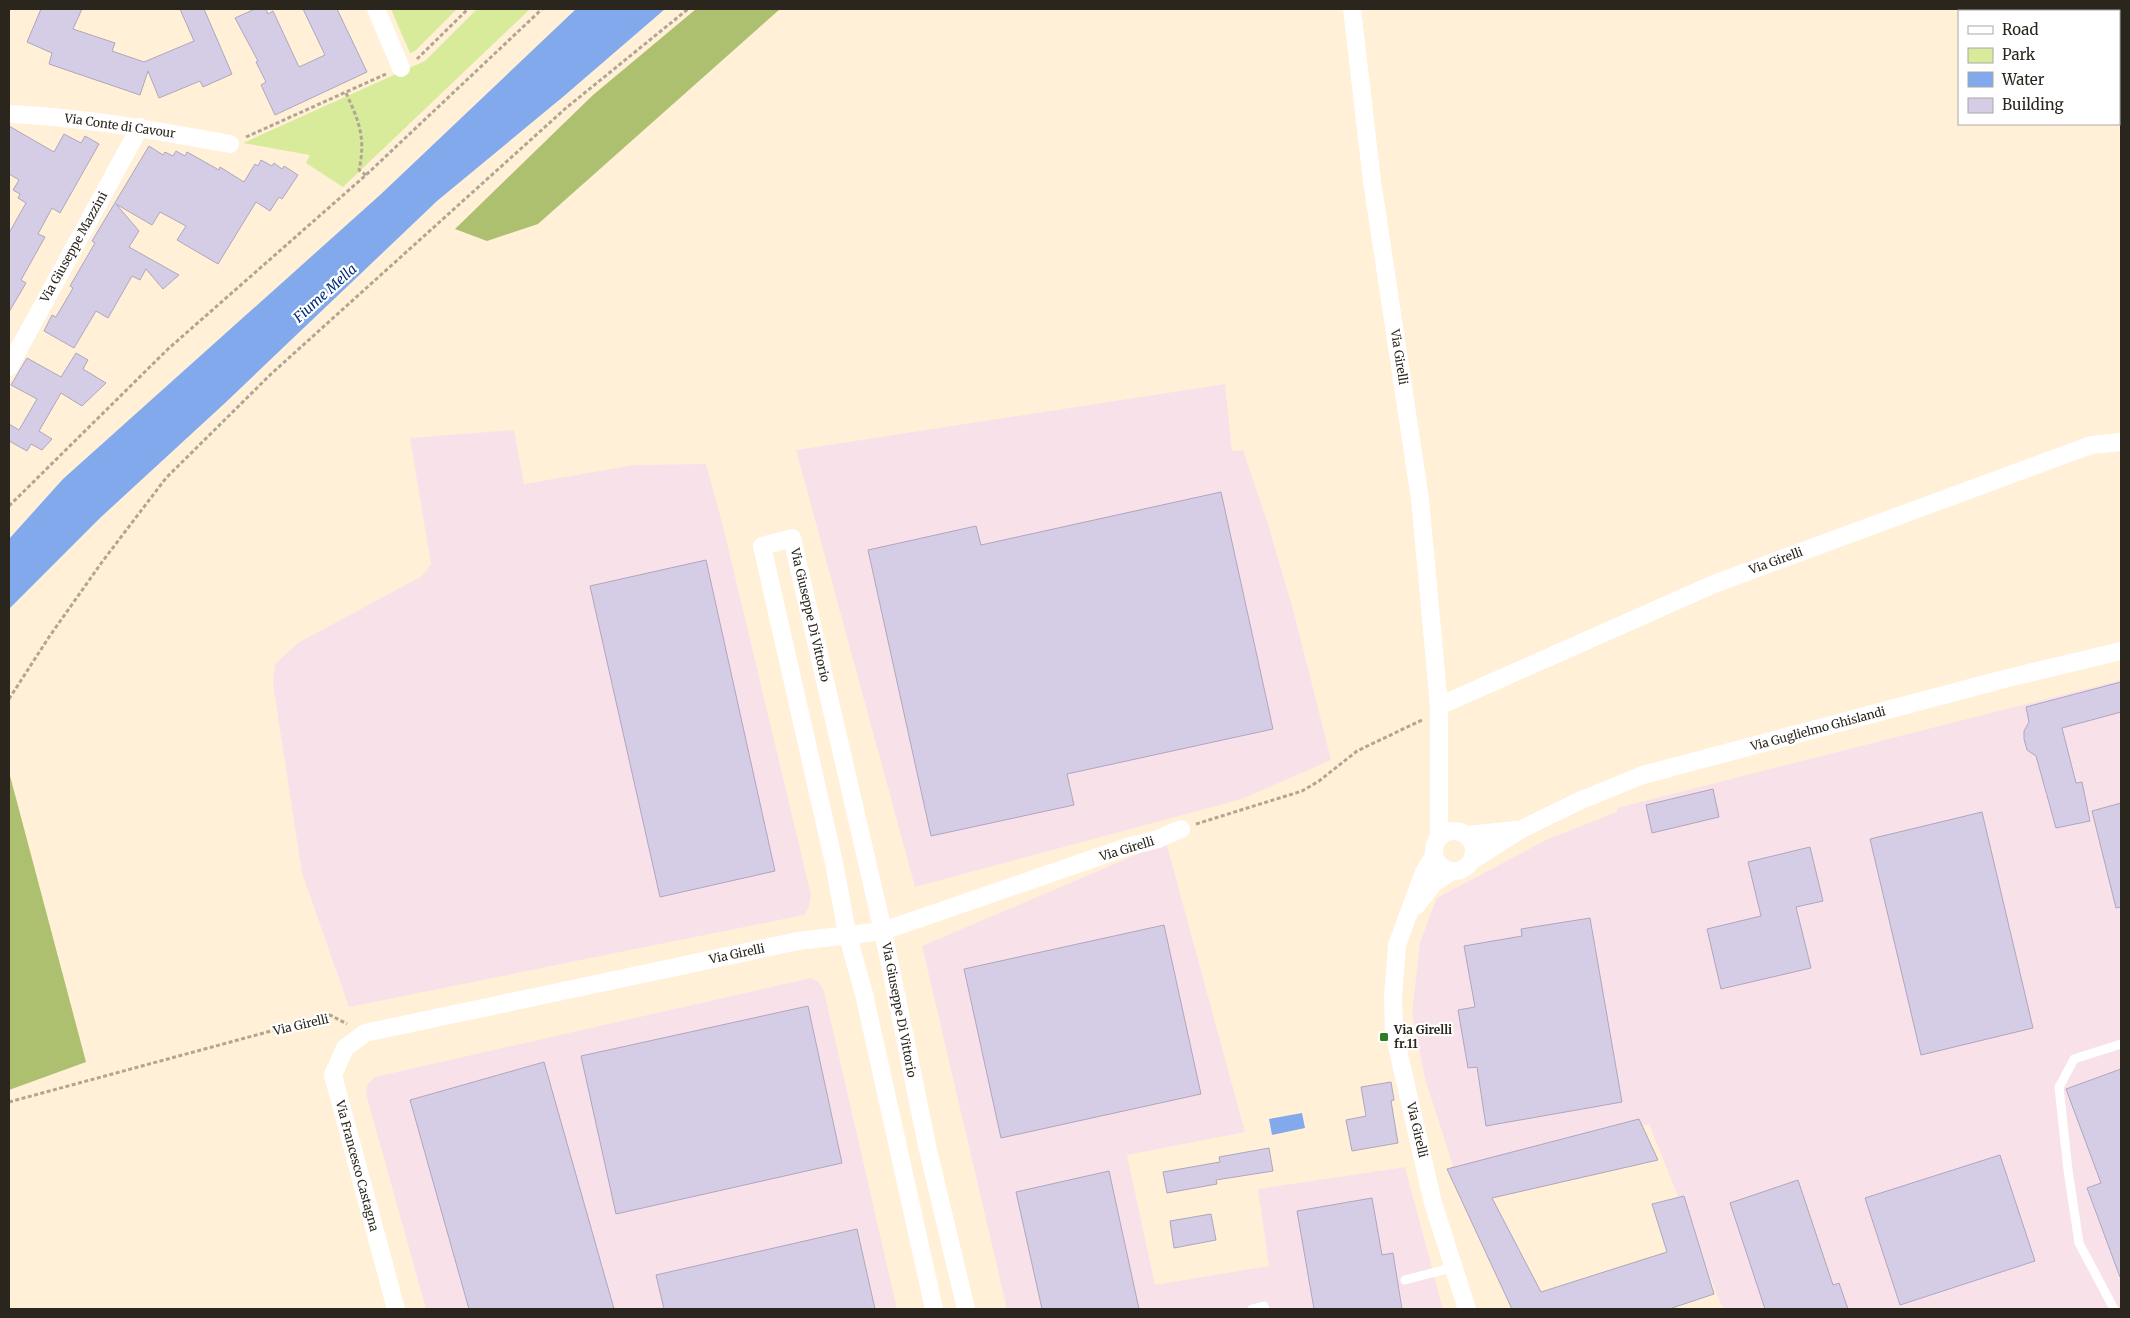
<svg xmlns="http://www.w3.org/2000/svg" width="2130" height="1318" font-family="Merriweather,serif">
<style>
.industrial{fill:#f9e1ea}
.green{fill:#d7eb9b}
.forest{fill:#acc06f}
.water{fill:#81a9ec}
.building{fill:#d5cde6;stroke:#aea6be}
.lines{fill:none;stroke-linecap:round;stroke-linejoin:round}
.path{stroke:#b1a692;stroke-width:3;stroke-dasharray:4 2.5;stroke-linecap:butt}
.lane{stroke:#fff;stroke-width:9}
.street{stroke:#fff;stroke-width:18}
.poi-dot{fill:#2d7d27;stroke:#fff;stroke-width:2}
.labels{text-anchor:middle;stroke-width:4.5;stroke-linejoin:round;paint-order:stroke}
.street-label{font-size:12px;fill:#2b261d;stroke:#fff}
.poi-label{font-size:12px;font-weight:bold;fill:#2b261d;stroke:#fff;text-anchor:start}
.water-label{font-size:14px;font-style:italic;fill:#002e7a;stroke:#fff}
</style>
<rect width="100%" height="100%" fill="#fff0d7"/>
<!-- industrial -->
<g class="industrial">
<path d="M1225 384 1232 451 1243 450 1267 521 1294 613 1331 760 1242 799 915 887 796 450Z"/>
<path d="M514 430 524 484 635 465 706 464 723 526 811 895 809 907 804 915 349 1007 302 873 273 684 275 664 298 643 422 576 431 564 410 438Z"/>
<path d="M2121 680V1309H1723L1649 1124 1455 1172 1425 1079 1412 1014 1420 942 1437 898 1548 839 1617 812V808Z"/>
<path d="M1166 842 1245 1132 1127 1155 1155 1285 1269 1266 1258 1189 1405 1167 1443 1309H1007L922 946Z"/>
<path d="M811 978 818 981 824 991 897 1309H426L366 1094 367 1085 375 1077Z"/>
</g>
<!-- green -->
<g class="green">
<path d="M391 9H457L415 51 410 53Z"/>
<path d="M477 9H530L343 187 306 163 310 155 243 143 425 61Z"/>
</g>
<!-- forest -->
<g class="forest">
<path d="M696 9H780L538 224 487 241 455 229 593 95Z"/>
<path d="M9 772 86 1062 9 1090Z"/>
</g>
<!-- water -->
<g class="water">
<path d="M576 9H665L564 96 437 201 225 403 100 518 9 609V539L63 479 380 195Z"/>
<path d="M1302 1113 1305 1128 1272 1135 1269 1119Z"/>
</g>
<!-- building -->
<g class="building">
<path d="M41 9H82L73 29 115 43 112 51 144 62 194 41 180 9H204L232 74 203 87 200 81 159 98 148 71 140 95 49 64 52 53 27 42Z"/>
<path d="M255 9H266L268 14 273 11 299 67 325 55 303 9H337L367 72 275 115 261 85 266 82 256 62 258 61 235 18Z"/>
<path d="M9 126 54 152 64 134 81 143 85 136 99 144 60 213 52 208 38 234 45 237 21 280 26 283 9 312V233L26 203 18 198 20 194 13 190 19 180 9 174Z"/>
<path d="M149 146 163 155 165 152 173 156 176 151 185 156 187 152 219 170 220 167 244 182 255 164 258 166 261 160 272 166 274 163 282 169 284 166 298 175 282 199 279 197 270 211 256 202 218 264 177 240 186 226 160 212 152 225 116 204 139 231 129 247 179 275 163 289 146 269 140 280 132 276 108 318 96 311 74 348 44 331 52 315 56 317 73 288 70 286 95 243 92 241Z"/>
<path d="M76 353 88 360 83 369 106 383 82 406 61 393 39 431 52 439 42 450 31 444 27 451 9 441V424L19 430 37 399 11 385 27 358 61 377Z"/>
<path d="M1221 492 1273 729 1067 774 1074 805 931 836 868 550 976 526 981 545Z"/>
<path d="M706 560 775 871 660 897 590 586Z"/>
<path d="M2121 682V712L2062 728 2076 783 2082 782 2090 821 2056 828 2036 756 2027 750 2024 739V731L2029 722 2026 707Z"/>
<path d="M1713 789 1719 817 1652 833 1646 805Z"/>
<path d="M2121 803V907L2116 908 2092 811Z"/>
<path d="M1982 812 2033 1028 1921 1055 1870 839Z"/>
<path d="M1810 847 1823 901 1796 907 1811 968 1721 989 1707 929 1761 916 1748 862Z"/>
<path d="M1590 918 1622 1102 1486 1126 1477 1067 1468 1068 1458 1010 1475 1007 1464 946 1522 936 1521 929Z"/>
<path d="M1164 925 1201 1094 1001 1138 964 969Z"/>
<path d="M808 1006 842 1163 616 1214 581 1056Z"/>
<path d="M544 1062 614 1309H469L410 1100Z"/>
<path d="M2121 1069V1276L2120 1277 2087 1188 2101 1183 2066 1089Z"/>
<path d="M1391 1082 1394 1100 1391 1101 1398 1143 1352 1151 1346 1120 1366 1116 1361 1087Z"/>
<path d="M1639 1119 1658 1160 1492 1198 1541 1292 1667 1252 1652 1204 1684 1196 1714 1294 1669 1309H1512L1447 1169Z"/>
<path d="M1269 1148 1273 1171 1216 1180 1217 1184 1167 1193 1163 1172 1220 1162 1219 1157Z"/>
<path d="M2000 1155 2035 1261 1900 1305 1865 1198Z"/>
<path d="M1109 1171 1139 1309H1042L1016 1192Z"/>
<path d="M1798 1180 1833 1285 1839 1283 1848 1309H1765L1730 1203Z"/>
<path d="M1372 1198 1382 1255 1393 1253 1402 1309H1314L1297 1211Z"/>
<path d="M1211 1214 1216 1240 1174 1248 1170 1221Z"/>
<path d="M857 1229 875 1309H664L656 1275Z"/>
</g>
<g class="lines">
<!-- path -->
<g class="path">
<path d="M417 59 468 9"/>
<path d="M346 93C359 121 366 138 359 170L366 175"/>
<path d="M246 137 386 74"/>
<path d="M9 506 168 349 366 175 542 9"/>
<path d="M9 699 49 637 102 562 166 478 271 374 566 108 688 9"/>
<path d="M1196 824 1302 791 1319 781 1357 751 1422 720"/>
<path d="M9 1102 330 1015 347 1024"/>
</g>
<!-- lane -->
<g class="lane">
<path d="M1405 1280 1455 1267"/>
<path d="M1252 1309 1264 1306 1265 1309"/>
<path d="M2114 1309 2079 1243 2068 1170 2059 1087 2074 1059 2121 1044"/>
</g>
<!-- street -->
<g class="street">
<path d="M376 9 401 68"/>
<path d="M1352 9 1372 181 1420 499 1439 706V838"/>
<path d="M9 114C84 117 157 131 230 144"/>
<path d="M9 367 140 127"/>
<path d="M1439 706 1714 584 2091 445 2121 442"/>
<circle cx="1454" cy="851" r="20"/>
<path d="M1467 835 1516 830"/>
<path d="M1434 856 1424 872 1397 945 1393 996 1394 1033 1433 1203 1467 1309"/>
<path d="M1474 859 1522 829 1579 801 1643 775 2004 679 2121 651"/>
<path d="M1416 906 1434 883 1451 872"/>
<path d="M396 1309 333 1075 345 1048 365 1033 798 941 883 931 1127 847 1158 839 1181 829"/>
<path d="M934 1309 864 994 847 933 834 863 762 546 792 538 883 931 928 1150 966 1309"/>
</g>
</g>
<!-- markers -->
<rect class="poi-dot" x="1379" y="1032" width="10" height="10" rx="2.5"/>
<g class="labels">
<!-- street labels -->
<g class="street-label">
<text transform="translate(120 126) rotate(8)" y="4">Via Conte di Cavour</text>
<text transform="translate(74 247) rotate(-61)" y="4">Via Giuseppe Mazzini</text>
<text transform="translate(1399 357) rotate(81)" y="4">Via Girelli</text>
<text transform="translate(1776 561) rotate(-20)" y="4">Via Girelli</text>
<text transform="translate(810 615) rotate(77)" y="4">Via Giuseppe Di Vittorio</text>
<text transform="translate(1818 729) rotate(-15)" y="4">Via Guglielmo Ghislandi</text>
<text transform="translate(1127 849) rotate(-17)" y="4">Via Girelli</text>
<text transform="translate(737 954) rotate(-12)" y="4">Via Girelli</text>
<text transform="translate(899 1010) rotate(79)" y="4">Via Giuseppe Di Vittorio</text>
<text transform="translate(301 1025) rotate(-13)" y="4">Via Girelli</text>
<text transform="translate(1417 1130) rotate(77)" y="4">Via Girelli</text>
<text transform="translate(357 1166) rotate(75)" y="4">Via Francesco Castagna</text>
</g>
<!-- poi labels -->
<g class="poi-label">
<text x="1394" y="1034">Via Girelli<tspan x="1394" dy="14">fr.11</tspan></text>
</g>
<!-- water labels -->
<g class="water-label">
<text transform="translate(325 293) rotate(-42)" y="5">Fiume Mella</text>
</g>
</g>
<!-- border -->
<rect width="2130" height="1318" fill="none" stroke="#2b261d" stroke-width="20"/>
<!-- legend -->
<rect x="1958" y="10" width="162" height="115" fill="#ffffff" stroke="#aaa8a5"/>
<rect x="1968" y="26" width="25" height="8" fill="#ffffff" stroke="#aaa8a5"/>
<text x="2002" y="35" font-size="15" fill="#2b261d">Road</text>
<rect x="1968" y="48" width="25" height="15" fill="#d7eb9b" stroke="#aaa8a5"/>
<text x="2002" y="60" font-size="15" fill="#2b261d">Park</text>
<rect x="1968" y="72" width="25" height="15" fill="#81a9ec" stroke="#aaa8a5"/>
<text x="2002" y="85" font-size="15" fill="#2b261d">Water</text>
<rect x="1968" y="98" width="25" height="15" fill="#d5cde6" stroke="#aaa8a5"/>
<text x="2002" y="110" font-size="15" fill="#2b261d">Building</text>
</svg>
